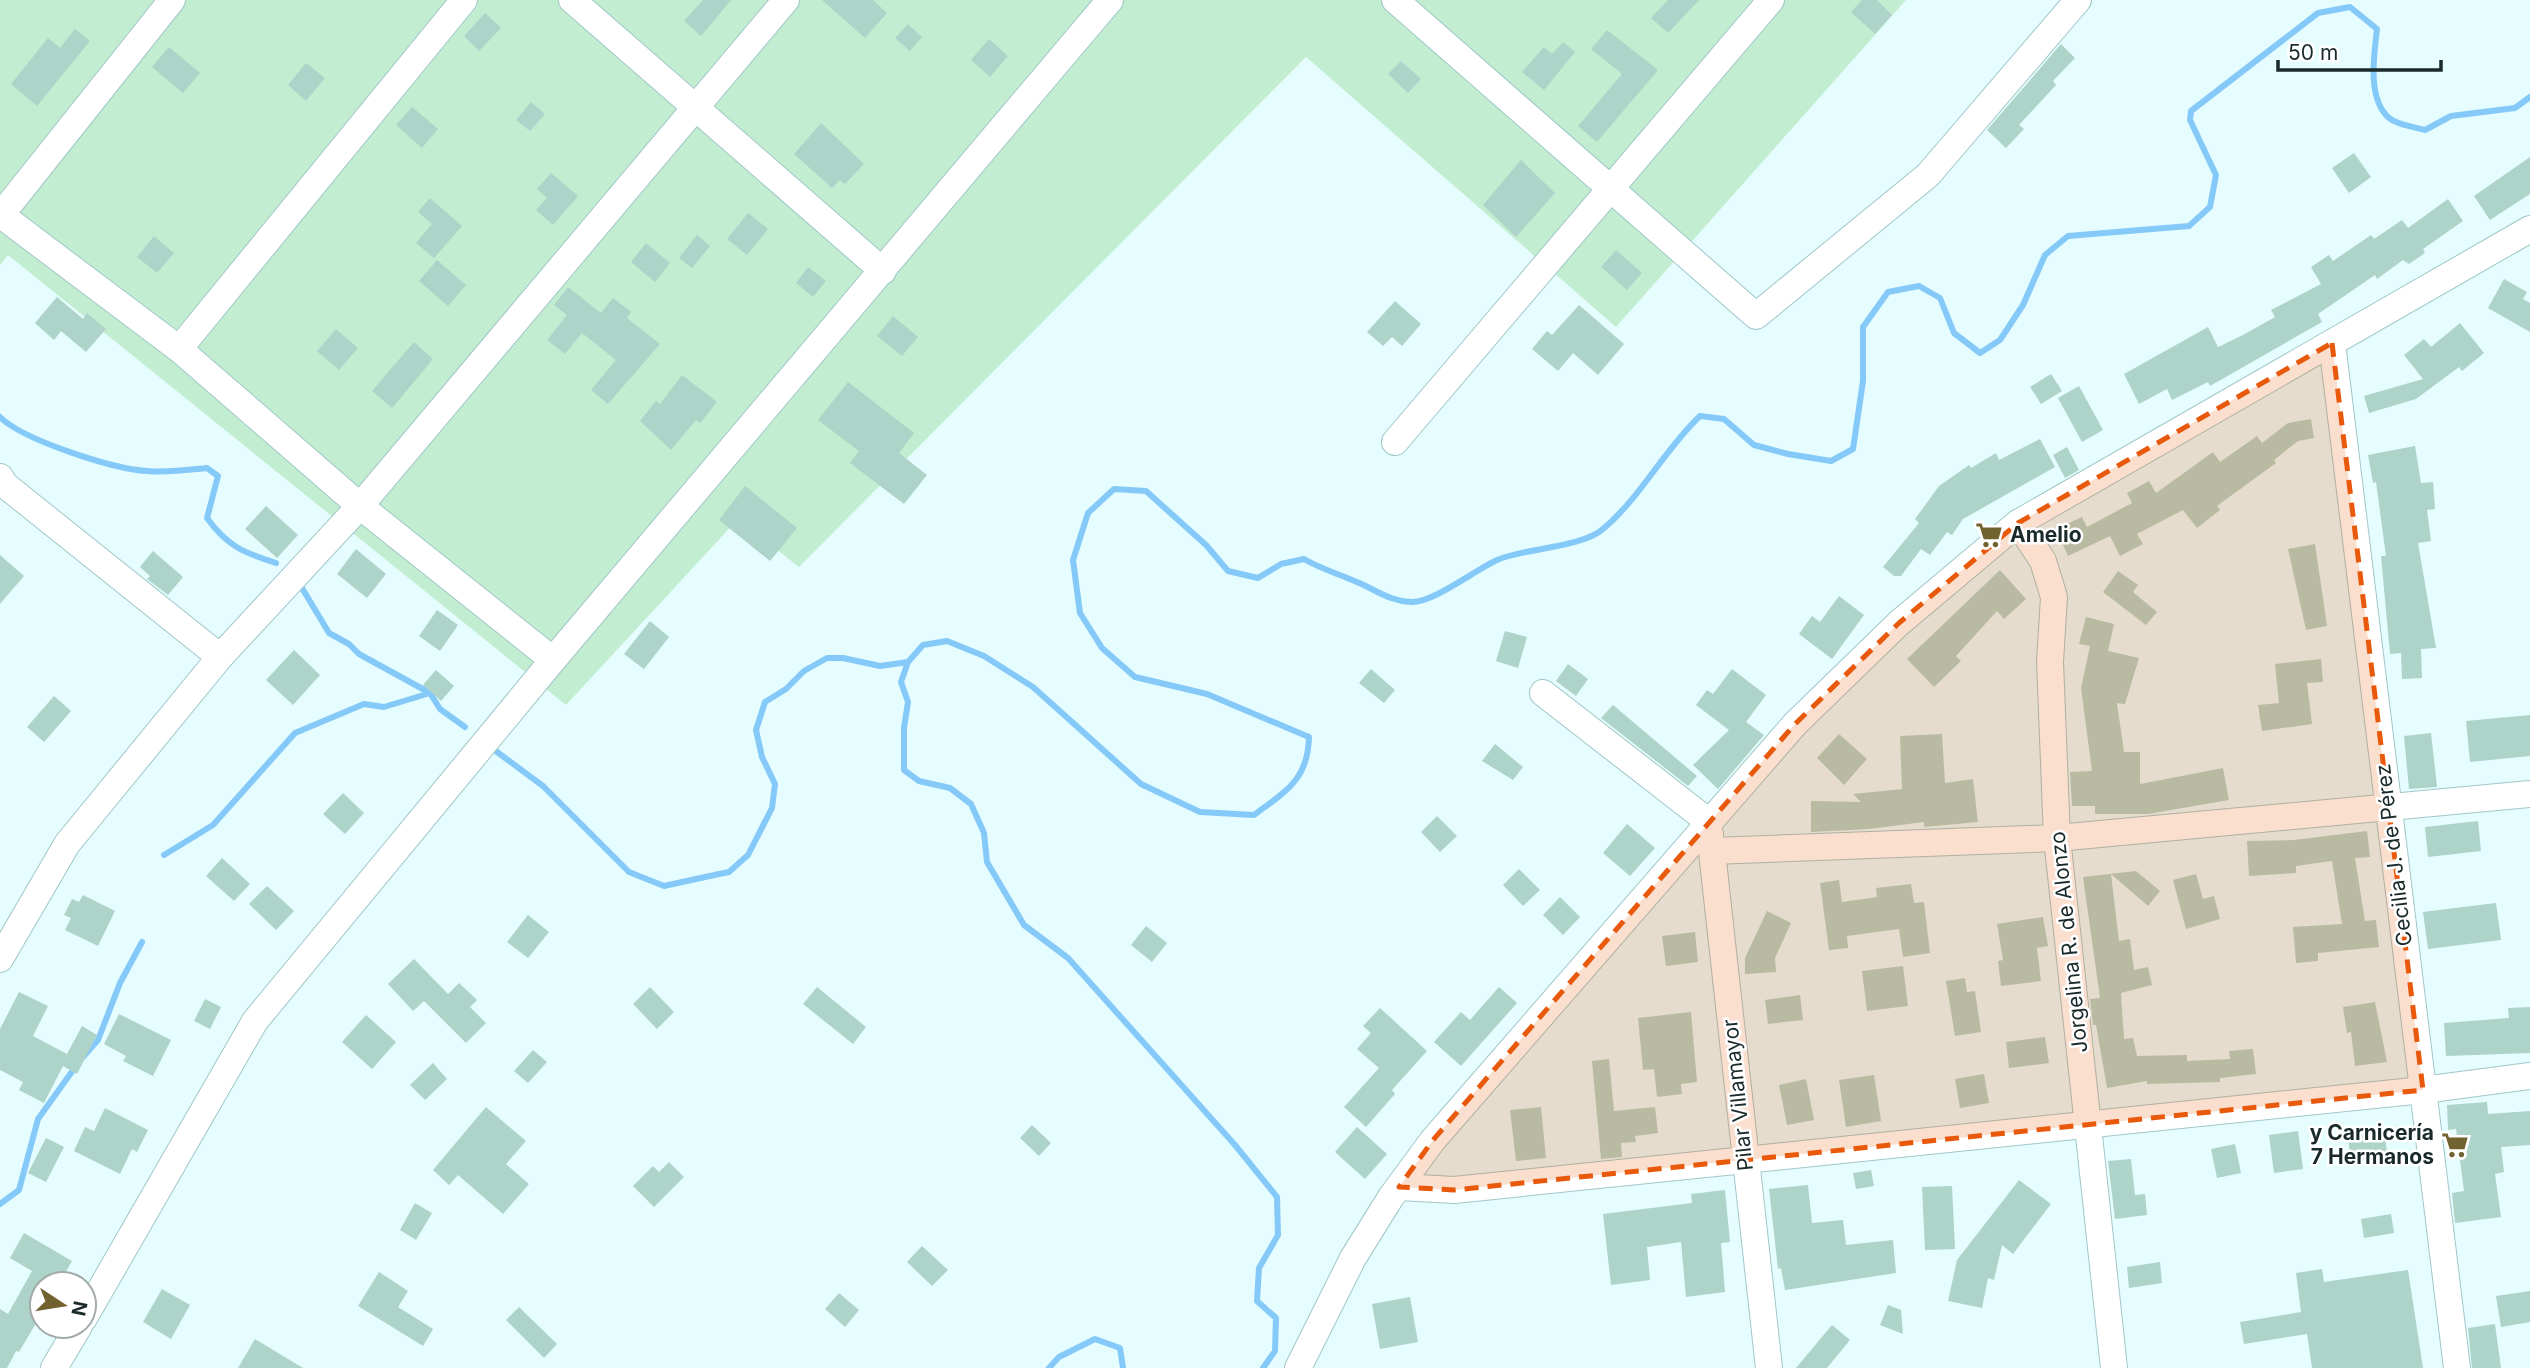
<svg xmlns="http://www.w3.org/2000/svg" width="2530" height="1368" font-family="Inter,sans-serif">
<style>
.green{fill:#c3edd1}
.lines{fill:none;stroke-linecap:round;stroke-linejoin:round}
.stream{stroke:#85c9f9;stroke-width:6}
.building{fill:#aed3c9}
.minor-casing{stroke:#a0c7c8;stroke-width:28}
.minor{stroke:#fff;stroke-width:26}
.marked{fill:#e8590c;fill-opacity:0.2;stroke:#e8590c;stroke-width:5;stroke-dasharray:14 9;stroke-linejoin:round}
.labels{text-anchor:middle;stroke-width:5;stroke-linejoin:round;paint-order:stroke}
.poi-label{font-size:21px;font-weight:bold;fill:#1a2a2a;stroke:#fff;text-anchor:start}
.street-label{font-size:21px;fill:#1a2a2a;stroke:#fff}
</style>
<rect width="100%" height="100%" fill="#e5fdfe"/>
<!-- green -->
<path class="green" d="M0 0H1906L1616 327 1306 57 799 567 738 519 566 705 8 255 0 265Z"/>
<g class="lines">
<!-- stream -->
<g class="stream">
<path d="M0 417C23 440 113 469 147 471 167 473 187 470 207 468L218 476 207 518C227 546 244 553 276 563"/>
<path d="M299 583 329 633 349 644 359 654 430 693 440 709 465 727"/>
<path d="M493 749 543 786 629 872 664 886 705 877 729 872 748 855 772 808 775 784 762 757 756 730 765 702 786 689 804 671 827 658H843L880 666 908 662"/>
<path d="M164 855 213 825 295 733 364 704 384 707 430 693"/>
<path d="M83 1057 98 1040 120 983 142 942"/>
<path d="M0 1204 19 1190 38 1119 76 1066"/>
<path d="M1049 1368 1059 1357 1095 1339 1120 1348 1123 1368"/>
<path d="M1263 1368 1275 1351 1276 1318 1257 1301 1259 1268 1278 1235 1277 1197 1235 1145 1068 958 1024 925 987 862 984 833 971 804 950 788 919 781 904 770V728L908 702 901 682 908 662 923 645 947 641 984 656 1033 687 1141 784 1200 812 1254 815C1286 791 1308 780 1309 737L1207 694 1135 677 1102 648 1080 613 1073 560 1088 513 1114 489 1146 491 1206 545 1228 571 1258 578 1281 564 1304 559C1321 569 1339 574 1357 582 1376 590 1389 601 1411 602 1433 603 1475 570 1497 560 1524 548 1581 548 1603 529 1641 497 1664 450 1700 416L1724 419 1754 445 1788 454 1831 461 1853 449 1863 381V327L1888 292 1919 286 1940 298 1954 333 1980 353 2000 340 2023 305 2045 255 2068 236 2189 226 2210 207 2216 175 2190 120 2191 111 2318 13 2350 7 2377 29C2374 55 2367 99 2389 118 2397 125 2415 127 2425 130L2451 116 2515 108 2530 97"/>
</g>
</g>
<!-- building -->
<g class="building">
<path d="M703 0H731L701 36 684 21Z"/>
<path d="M822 0H873L887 13 865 38Z"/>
<path d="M1668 0H1699L1668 33 1651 18Z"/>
<path d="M1862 0H1877L1892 15 1875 34 1851 12Z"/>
<path d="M485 13 501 28 479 51 464 36Z"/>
<path d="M908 24 922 37 910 51 895 38Z"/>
<path d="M75 29 90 41 37 106 11 84 48 38 60 48Z"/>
<path d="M1607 30 1658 70 1597 142 1578 126 1622 74 1591 49Z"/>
<path d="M989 39 1008 56 990 77 971 60Z"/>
<path d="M1563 42 1575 52 1544 90 1522 72 1544 47 1552 54Z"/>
<path d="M2061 44 2075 58 2053 81 2056 85 2019 125 2024 129 2006 148 1987 130Z"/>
<path d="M169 47 200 73 183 93 152 67Z"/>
<path d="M1401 61 1421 79 1408 93 1388 74Z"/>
<path d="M306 63 325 78 306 101 288 85Z"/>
<path d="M531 102 545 114 530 131 516 120Z"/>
<path d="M412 107 438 129 422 148 396 125Z"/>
<path d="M821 123 864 164 845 184 840 180 832 188 794 154Z"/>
<path d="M2354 153 2371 177 2349 193 2332 168Z"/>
<path d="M2530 157V194L2490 220 2474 196Z"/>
<path d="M1521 160 1555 193 1516 237 1483 205Z"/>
<path d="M551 173 578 196 553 225 536 210 547 198 537 189Z"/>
<path d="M430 198 462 226 434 258 416 243 432 224 418 212Z"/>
<path d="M2448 199 2463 221 2423 249 2425 253 2409 264 2403 260 2377 279 2375 275 2318 314 2322 322 2210 386 2208 382 2172 400 2167 389 2139 404 2124 374 2208 327 2218 347 2243 335 2275 317 2271 310 2321 284 2311 267 2329 255 2333 261 2371 235 2374 239 2402 220 2408 228Z"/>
<path d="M748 213 768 229 747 255 727 239Z"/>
<path d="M697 235 710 246 692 268 679 258Z"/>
<path d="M154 236 174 253 157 273 137 257Z"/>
<path d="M646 243 670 263 655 282 631 262Z"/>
<path d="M1616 250 1642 273 1627 290 1601 267Z"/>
<path d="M437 260 466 285 448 306 419 281Z"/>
<path d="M808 267 826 281 813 297 796 283Z"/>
<path d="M2504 279 2527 292 2523 299 2530 303V332L2488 308Z"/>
<path d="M568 287 601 313 613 298 631 312 627 318 660 344 608 404 591 390 616 360 582 333 565 354 547 340 567 315 554 305Z"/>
<path d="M57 297 83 319 87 313 106 329 86 352 61 331 54 340 35 323Z"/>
<path d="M1395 301 1421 324 1402 346 1392 337 1383 346 1367 332Z"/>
<path d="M1579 305 1624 344 1598 375 1573 353 1558 371 1532 349 1547 331 1552 335Z"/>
<path d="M893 316 918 337 902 356 877 336Z"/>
<path d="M2460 323 2484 353 2462 371 2459 367 2416 399 2369 413 2364 396 2423 379 2404 355 2424 339 2431 347Z"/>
<path d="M336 329 358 348 339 370 317 351Z"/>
<path d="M414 342 433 359 392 408 372 391Z"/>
<path d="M2051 374 2062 391 2041 404 2030 387Z"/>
<path d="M682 375 717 402 700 423 696 420 671 450 640 421 656 401 660 404Z"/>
<path d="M848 382 914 433 899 453 927 475 904 504 850 463 859 451 818 420Z"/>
<path d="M2079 386 2103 430 2082 442 2058 398Z"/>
<path d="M2311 419 2314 438 2298 441 2274 460 2276 463 2217 506 2220 510 2197 528 2183 510 2137 534 2143 544 2120 556 2110 536 2068 556 2056 529 2082 517 2087 527 2132 503 2127 493 2149 481 2156 493 2213 452 2220 462 2257 436 2262 443 2288 423Z"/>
<path d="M2040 439 2055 467 1963 519 1952 535 1947 532 1930 555 1921 549 1901 576H1894L1883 567 1919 523 1915 519 1939 486 1969 465 1971 468 1996 453 1999 460Z"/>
<path d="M2415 446 2421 483 2433 482 2435 509 2427 510 2431 541 2418 543 2436 648 2421 649 2422 678 2402 679 2401 653 2390 654 2381 556H2386L2376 482 2373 483 2368 455Z"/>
<path d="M2067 447 2079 470 2065 478 2053 455Z"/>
<path d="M745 486 797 528 770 561 719 520Z"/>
<path d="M266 506 298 535 277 558 245 529Z"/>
<path d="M2315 544 2327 626 2306 630 2288 549Z"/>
<path d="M356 549 386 574 367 598 337 574Z"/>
<path d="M153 551 183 577 168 595 147 579 150 576 140 567Z"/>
<path d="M0 555 24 576 0 604Z"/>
<path d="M2000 570 2026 599 2004 619 1997 611 1956 656 1961 661 1934 687 1907 659Z"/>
<path d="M2118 571 2138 585 2133 592 2157 612 2146 625 2103 592Z"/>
<path d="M1839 596 1864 615 1832 659 1799 634 1812 616 1820 622Z"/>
<path d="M437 610 458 625 440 651 419 636Z"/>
<path d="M2086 617 2114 624 2108 651 2139 658 2125 704 2117 703 2124 752H2140V784L2223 768 2229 800 2148 814H2095V806H2072L2070 772 2092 771 2081 688 2090 646 2079 644Z"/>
<path d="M650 621 669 637 644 669 624 654Z"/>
<path d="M1505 631 1527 637 1518 668 1496 661Z"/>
<path d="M294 650 320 675 293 705 266 680Z"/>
<path d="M2321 659 2323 682 2307 683 2312 724 2262 731 2258 705 2279 703 2275 664Z"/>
<path d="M1568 664 1588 679 1576 696 1556 681Z"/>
<path d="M1371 669 1395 690 1384 703 1359 683Z"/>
<path d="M1732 669 1766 695 1746 722 1764 735 1718 789 1693 765 1729 730 1696 705 1707 690 1713 694Z"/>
<path d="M436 670 454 686 441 701 423 685Z"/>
<path d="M54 696 71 711 44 742 27 727Z"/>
<path d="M1613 705 1697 776 1688 786 1601 718Z"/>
<path d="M2530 715V756L2470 762 2466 721Z"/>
<path d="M2431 733 2437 787 2409 789 2404 736Z"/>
<path d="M1839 734 1867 759 1844 785 1817 758Z"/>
<path d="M1942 734 1945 783 1973 779 1978 822 1924 827V822L1869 829 1811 832V801L1861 802 1853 794 1902 789 1900 736Z"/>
<path d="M1495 744 1523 767 1513 780 1482 761Z"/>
<path d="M343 793 364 813 345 834 323 814Z"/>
<path d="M1437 816 1457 836 1440 852 1421 832Z"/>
<path d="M2478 821 2481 851 2428 857 2425 827Z"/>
<path d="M1627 824 1655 848 1630 876 1603 853Z"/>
<path d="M2367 831 2370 857 2355 858 2365 921 2376 920 2379 947 2318 953V961L2296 963 2293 927 2342 924 2332 861 2296 866V873L2249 876 2247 841 2294 840Z"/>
<path d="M222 858 250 884 234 901 206 876Z"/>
<path d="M1519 869 1540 890 1523 906 1503 885Z"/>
<path d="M2136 871 2160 891 2148 906 2111 874 2119 941 2130 939 2134 970 2148 967 2152 985 2121 993 2124 1039 2133 1038 2137 1056 2187 1055V1061L2230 1059 2229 1051 2253 1049 2256 1074 2220 1078V1082L2147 1084V1081L2107 1088 2096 1025H2093L2090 999 2100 998 2083 877Z"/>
<path d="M2196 874 2203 899 2214 896 2220 919 2186 929 2173 880Z"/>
<path d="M1839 880 1842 902 1877 897 1876 888 1911 884 1914 903 1924 902 1930 953 1903 957 1899 929 1847 936 1848 948 1829 950 1820 883Z"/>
<path d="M267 886 294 911 276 930 249 904Z"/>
<path d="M83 895 115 911 98 946 65 930 71 918 64 915 72 899 79 902Z"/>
<path d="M1560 897 1580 917 1563 935 1543 915Z"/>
<path d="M2496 903 2501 940 2428 949 2423 912Z"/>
<path d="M1767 911 1791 923 1775 958 1776 972 1745 974V958Z"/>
<path d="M528 915 549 932 528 958 507 942Z"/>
<path d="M2043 917 2048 946 2037 948 2041 981 2001 986 1998 961 2003 960 1997 924Z"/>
<path d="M1146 926 1167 943 1152 962 1131 945Z"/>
<path d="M1695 932 1698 962 1666 966 1662 936Z"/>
<path d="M414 959 448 994 459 983 477 1000 470 1007 486 1023 466 1043 424 1001 413 1011 388 984Z"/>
<path d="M1903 966 1908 1006 1867 1011 1862 971Z"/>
<path d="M1965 978 1967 992 1975 991 1981 1032 1955 1036 1946 981Z"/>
<path d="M650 987 674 1012 657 1029 633 1004Z"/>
<path d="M817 987 866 1027 853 1044 803 1004Z"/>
<path d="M1499 987 1517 1003 1461 1066 1434 1042 1461 1012 1470 1020Z"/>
<path d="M19 992 48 1006 33 1036 67 1054 82 1026 97 1035 77 1074 63 1066 44 1103 19 1090 23 1082 0 1070V1029Z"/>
<path d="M1800 995 1803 1020 1768 1024 1765 1000Z"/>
<path d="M205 999 221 1007 210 1029 194 1021Z"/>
<path d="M2375 1002 2387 1062 2355 1066 2351 1032 2347 1033 2343 1007Z"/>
<path d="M2530 1007V1053L2446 1056 2444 1023 2509 1018 2508 1008Z"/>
<path d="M1380 1008 1427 1051 1392 1090 1395 1094 1366 1127 1344 1107 1379 1068 1357 1049 1371 1033 1363 1026Z"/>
<path d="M1691 1012 1697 1082 1681 1084 1682 1094 1657 1097 1654 1069 1643 1070 1638 1018Z"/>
<path d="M119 1014 171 1040 153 1076 123 1061 126 1056 104 1044Z"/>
<path d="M366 1015 396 1042 372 1069 342 1042Z"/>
<path d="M2045 1037 2049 1063 2009 1068 2006 1042Z"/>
<path d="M533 1050 547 1062 528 1083 514 1071Z"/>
<path d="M1609 1059 1614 1111 1655 1107 1658 1133 1635 1136 1636 1142 1621 1143 1622 1157 1601 1159 1592 1061Z"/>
<path d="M433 1063 447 1079 425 1100 410 1085Z"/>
<path d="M1984 1074 1989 1103 1960 1108 1955 1079Z"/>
<path d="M1874 1075 1881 1121 1846 1127 1839 1080Z"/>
<path d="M1806 1079 1814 1120 1787 1125 1779 1085Z"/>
<path d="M2487 1102 2488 1114 2530 1111V1145L2501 1147 2504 1172 2495 1174 2501 1217 2455 1223 2452 1193 2464 1191 2456 1129 2448 1130 2447 1105Z"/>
<path d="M486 1107 526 1141 506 1164 529 1184 503 1214 458 1175 449 1185 433 1170Z"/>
<path d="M1541 1107 1546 1158 1516 1161 1510 1110Z"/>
<path d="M105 1108 148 1130 137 1152 132 1149 120 1174 74 1151 85 1127 94 1131Z"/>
<path d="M1032 1125 1051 1143 1039 1156 1020 1138Z"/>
<path d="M1357 1127 1387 1154 1365 1179 1335 1152Z"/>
<path d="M2298 1131 2303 1169 2274 1173 2269 1135Z"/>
<path d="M2384 1131 2388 1158 2351 1163 2348 1136Z"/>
<path d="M46 1138 64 1147 46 1182 28 1173Z"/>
<path d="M2235 1144 2241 1173 2217 1178 2211 1149Z"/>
<path d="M2131 1159 2135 1195 2145 1194 2147 1215 2115 1219 2108 1161Z"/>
<path d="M669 1162 684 1177 654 1207 633 1186 653 1166 659 1172Z"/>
<path d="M1871 1170 1874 1186 1856 1189 1853 1173Z"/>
<path d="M2019 1180 2051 1204 2013 1254 2002 1245 1994 1280 1988 1278 1982 1308 1948 1301 1957 1260Z"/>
<path d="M1808 1185 1812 1223 1843 1220 1846 1245 1893 1240 1896 1273 1785 1290 1781 1268 1778 1269 1769 1189Z"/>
<path d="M1952 1186 1955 1249 1925 1250 1922 1187Z"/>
<path d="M1725 1190 1730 1242 1721 1243 1725 1292 1686 1297 1681 1242 1647 1247 1650 1280 1611 1285 1603 1214 1692 1203 1691 1194Z"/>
<path d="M415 1203 432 1213 416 1240 400 1230Z"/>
<path d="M2391 1214 2394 1233 2364 1238 2361 1219Z"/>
<path d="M24 1233 72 1261 59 1284H42V1313L19 1352 16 1351 7 1368H0V1309L8 1314 32 1271 10 1258Z"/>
<path d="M922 1246 948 1270 932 1286 907 1262Z"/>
<path d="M2160 1262 2162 1283 2129 1288 2127 1267Z"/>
<path d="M2322 1269 2324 1282 2408 1270 2423 1368H2312L2307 1334 2244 1344 2240 1322 2301 1312 2296 1273Z"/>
<path d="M379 1272 408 1291 398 1307 433 1329 423 1346 358 1306Z"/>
<path d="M162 1289 190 1305 171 1339 143 1322Z"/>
<path d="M2530 1291V1322L2501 1327 2496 1296Z"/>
<path d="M839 1293 859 1310 845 1327 825 1309Z"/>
<path d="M1410 1297 1418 1342 1380 1349 1372 1304Z"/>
<path d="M1888 1305 1901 1310 1903 1334 1880 1325Z"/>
<path d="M519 1307 557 1344 544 1358 506 1320Z"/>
<path d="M2495 1324 2501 1368H2472L2468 1328Z"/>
<path d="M1832 1325 1850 1340 1827 1368H1796Z"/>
<path d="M255 1339 303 1368H238Z"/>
</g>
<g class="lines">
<defs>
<g id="minor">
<path d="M172 0 1 215 179 349 360 506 553 660"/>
<path d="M572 0 883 271"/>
<path d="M1395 0 1756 316 1928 175 2078 0"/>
<path d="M2332 343 2457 1368"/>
<path d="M179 349 464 0"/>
<path d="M1395 442 1771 0"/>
<path d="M0 477 5 485 220 657"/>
<path d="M2018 523 2043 561 2054 597 2050 662 2057 838 2114 1368"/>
<path d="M1543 693 1709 822"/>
<path d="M1710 834 1769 1368"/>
<path d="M1712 851 2057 838 2530 794"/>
<path d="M0 959 67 844 220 657 360 506 786 0"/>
<path d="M1399 1187 1454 1190 2423 1090 2530 1076"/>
<path d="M84 1318 255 1021 553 660 1110 0"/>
<path d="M54 1368 79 1326"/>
<path d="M1298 1368 1353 1258 1391 1197 1433 1140 1795 724 1899 623 2018 523 2530 229"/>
</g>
</defs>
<!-- minor casing -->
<use href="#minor" class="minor-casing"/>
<!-- minor -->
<use href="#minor" class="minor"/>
</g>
<!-- marked area -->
<path class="marked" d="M2332 343 2423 1090 1454 1190 1399 1187 1433 1140 1795 724 1899 623 2018 523Z"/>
<!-- icons -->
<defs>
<symbol id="supermarket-bare" viewBox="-9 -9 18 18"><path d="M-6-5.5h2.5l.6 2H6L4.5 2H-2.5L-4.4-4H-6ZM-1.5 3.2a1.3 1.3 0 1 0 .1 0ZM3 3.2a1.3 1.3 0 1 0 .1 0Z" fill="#726230" stroke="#fff" stroke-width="2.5" paint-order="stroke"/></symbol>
</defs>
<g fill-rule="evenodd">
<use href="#supermarket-bare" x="1970" y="516" width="38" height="38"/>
<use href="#supermarket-bare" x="2436" y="1126" width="38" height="38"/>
</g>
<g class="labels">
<!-- poi labels -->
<g class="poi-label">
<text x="2010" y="542">Amelio</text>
<text x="2434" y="1140" text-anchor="end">y Carnicería<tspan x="2434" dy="24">7 Hermanos</tspan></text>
</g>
<!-- street labels -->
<g class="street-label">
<text transform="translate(2394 855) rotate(-97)" y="7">Cecilia J. de Pérez</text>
<text transform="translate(2069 942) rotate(-96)" y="7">Jorgelina R. de Alonzo</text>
<text transform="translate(1738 1095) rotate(-96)" y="7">Pilar Villamayor</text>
</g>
</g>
<!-- north arrow -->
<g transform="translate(63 1305) rotate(102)"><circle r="33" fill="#ffffff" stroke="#a3aaaa" stroke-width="2"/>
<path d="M0-5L12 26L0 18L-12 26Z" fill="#726230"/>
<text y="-10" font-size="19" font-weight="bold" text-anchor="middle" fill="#1a2a2a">N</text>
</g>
<!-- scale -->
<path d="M2278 60v10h163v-10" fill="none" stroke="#1a2a2a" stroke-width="3.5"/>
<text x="2288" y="60" font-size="21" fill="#1a2a2a" stroke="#ffffff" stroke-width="5" paint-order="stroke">50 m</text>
</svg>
